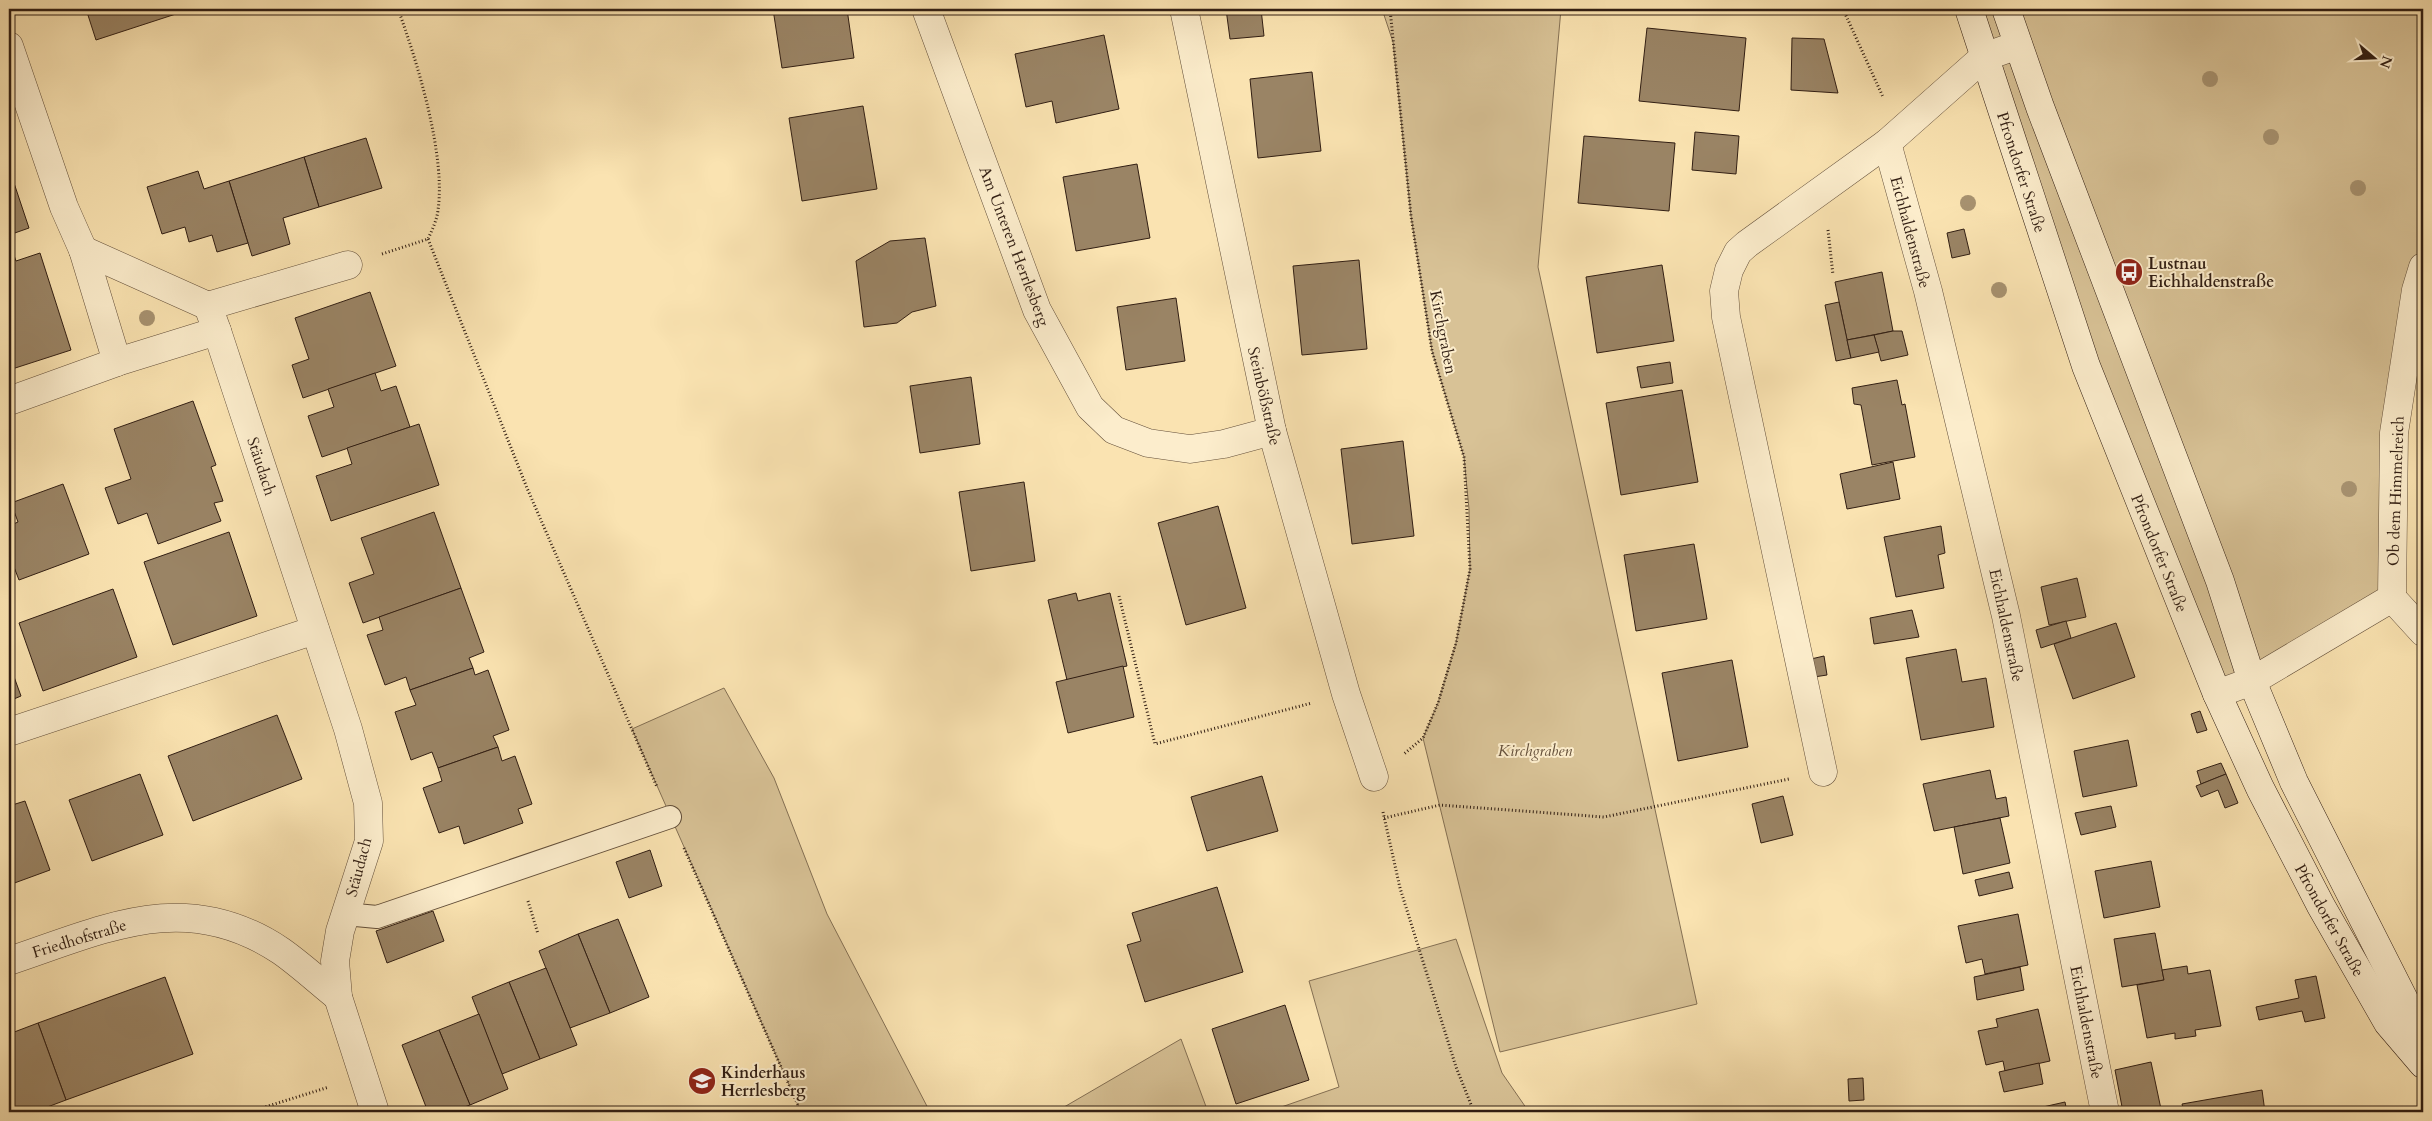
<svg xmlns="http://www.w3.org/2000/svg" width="2432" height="1121" font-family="Cardo,serif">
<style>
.green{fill:#d8c296;stroke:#847054}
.building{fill:#9a8465;stroke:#311e13}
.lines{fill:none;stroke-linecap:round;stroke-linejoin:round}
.lane-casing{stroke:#634f3a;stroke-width:24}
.street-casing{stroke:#634f3a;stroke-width:29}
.secondary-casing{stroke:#311e13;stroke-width:29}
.path{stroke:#311e13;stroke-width:3;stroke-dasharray:1 2.5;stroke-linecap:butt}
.lane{stroke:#fcedcc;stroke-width:22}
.street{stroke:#fcedcc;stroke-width:28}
.secondary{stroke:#fcedcc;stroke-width:28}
.tree{fill:#a79270}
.labels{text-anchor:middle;stroke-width:4;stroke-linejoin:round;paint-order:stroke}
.street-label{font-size:16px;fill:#311e13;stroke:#fcedcc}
.poi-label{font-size:16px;font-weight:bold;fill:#311e13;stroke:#fcedcc;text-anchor:start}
.park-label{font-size:16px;font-style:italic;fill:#634f3a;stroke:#fcedcc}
</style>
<rect width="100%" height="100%" fill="#fae3b1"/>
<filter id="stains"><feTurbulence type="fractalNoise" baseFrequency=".004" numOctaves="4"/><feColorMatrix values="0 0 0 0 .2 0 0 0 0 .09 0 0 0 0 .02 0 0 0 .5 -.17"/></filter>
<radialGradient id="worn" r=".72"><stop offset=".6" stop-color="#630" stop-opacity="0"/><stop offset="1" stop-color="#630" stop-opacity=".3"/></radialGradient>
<!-- green -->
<g class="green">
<path d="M1382 9H1561L1538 267 1697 1004 1500 1052 1423 738 1438 703 1456 643 1470 569 1469 509 1464 457 1432 351 1411 216 1393 42Z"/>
<path d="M1969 9H2423V267L2392 598 2217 694Z"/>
<path d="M724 688 774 778 827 914 930 1112H801L632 729Z"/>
<path d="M1456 939 1502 1073 1529 1112H1267L1339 1087 1309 981Z"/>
<path d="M1181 1039 1208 1112H1059V1110Z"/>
</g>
<!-- building -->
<g class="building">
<path d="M86 9H184L185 11 96 40Z"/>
<path d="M773 9H847L854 58 782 68Z"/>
<path d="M1226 9H1261L1264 36 1230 39Z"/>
<path d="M1647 28 1746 38 1739 111 1639 101Z"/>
<path d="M1104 35 1119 109 1056 123 1052 101 1026 107 1015 54Z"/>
<path d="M1792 38 1824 39 1838 93 1791 90Z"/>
<path d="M1312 72 1321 151 1258 158 1250 79Z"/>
<path d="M863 106 877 189 802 201 789 118Z"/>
<path d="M1695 132 1739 136 1736 174 1692 170Z"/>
<path d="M1584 136 1675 143 1669 211 1578 203Z"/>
<path d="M366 138 382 188 319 207 304 157Z"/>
<path d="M304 157 319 207 283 218 290 244 252 256 229 181Z"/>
<path d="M1137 164 1150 238 1076 251 1063 177Z"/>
<path d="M9 168 29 228 9 235Z"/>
<path d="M198 171 204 189 229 181 248 243 217 252 212 235 189 242 185 227 162 234 147 187Z"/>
<path d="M1964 229 1970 254 1952 258 1947 233Z"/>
<path d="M925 238 936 306 912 312 897 323 864 327 856 261 890 241Z"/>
<path d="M9 241 16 261 40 253 71 350 9 370Z"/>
<path d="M1359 260 1367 349 1302 355 1293 266Z"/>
<path d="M1662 265 1674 341 1597 353 1586 277Z"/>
<path d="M1882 272 1893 331 1847 340 1835 282Z"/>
<path d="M370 292 396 366 303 398 292 365 309 359 295 318Z"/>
<path d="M1176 298 1185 361 1126 370 1117 307Z"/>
<path d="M1839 302 1851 358 1836 361 1825 305Z"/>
<path d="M1893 331H1902L1908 355 1881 361 1874 335Z"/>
<path d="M1874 335 1879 352 1851 358 1847 340Z"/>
<path d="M1670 362 1673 383 1641 388 1637 367Z"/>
<path d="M375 373 381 391 396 386 410 427 322 457 308 416 334 407 328 389Z"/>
<path d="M971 377 980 444 920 453 910 386Z"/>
<path d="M1897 380 1902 405 1905 404 1915 457 1872 465 1861 405 1854 404 1852 388Z"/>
<path d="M1682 390 1698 482 1621 495 1606 403Z"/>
<path d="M193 401 216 465 211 467 223 501 214 503 221 521 158 544 147 513 118 524 105 488 131 479 114 429Z"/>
<path d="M419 424 439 485 331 521 316 476 352 464 347 448Z"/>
<path d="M1403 441 1414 536 1352 544 1341 449Z"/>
<path d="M1893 462 1900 499 1847 509 1840 474Z"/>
<path d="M1024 482 1035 561 971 571 959 492Z"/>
<path d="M63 484 89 554 19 580 9 554V526L18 522 11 503Z"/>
<path d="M1218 506 1246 608 1186 625 1158 523Z"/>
<path d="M434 512 461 588 363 623 349 583 374 574 361 538Z"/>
<path d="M1941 526 1945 553 1938 555 1944 588 1896 597 1884 537Z"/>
<path d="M229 532 257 616 173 645 144 562Z"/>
<path d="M1694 544 1707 619 1636 631 1624 555Z"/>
<path d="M2077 578 2086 617 2049 625 2041 587Z"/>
<path d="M461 588 484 652 469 658 473 668 410 690 406 677 385 685 367 635 383 630 379 617Z"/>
<path d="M113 589 137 657 43 691 19 623Z"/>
<path d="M1076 593 1078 601 1110 593 1127 666 1067 680 1048 600Z"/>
<path d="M1912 610 1919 637 1874 644 1870 618Z"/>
<path d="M2066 621 2071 638 2041 648 2036 630Z"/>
<path d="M2116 623 2135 677 2073 699 2054 644Z"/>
<path d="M1956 649 1962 682 1986 678 1994 727 1921 740 1906 658Z"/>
<path d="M1824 656 1827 675 1814 677 1811 659Z"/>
<path d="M1732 660 1748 747 1678 761 1662 673Z"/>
<path d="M9 663 21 696 9 701Z"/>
<path d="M1123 666 1134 717 1068 733 1056 682Z"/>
<path d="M473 668 475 675 488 670 509 730 493 736 498 747 438 768 432 752 411 760 395 712 416 705 410 690Z"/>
<path d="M2200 711 2207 730 2197 733 2191 714Z"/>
<path d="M277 715 302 779 193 821 168 756Z"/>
<path d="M2128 740 2137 786 2083 797 2074 751Z"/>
<path d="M498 747 502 761 515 756 532 804 518 809 523 823 464 844 459 826 439 833 423 788 442 781 438 768Z"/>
<path d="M2221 763 2226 774 2201 784 2197 771Z"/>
<path d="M1990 770 1996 799 2006 797 2009 816 1934 831 1923 784Z"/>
<path d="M140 774 163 835 92 861 69 800Z"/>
<path d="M2226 774 2238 803 2225 808 2218 790 2201 797 2196 786Z"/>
<path d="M1262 776 1278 831 1207 851 1191 797Z"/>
<path d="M1783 796 1793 835 1761 843 1752 804Z"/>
<path d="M25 801 50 870 9 885V806Z"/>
<path d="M2111 806 2116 827 2081 835 2075 813Z"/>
<path d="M2000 818 2010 863 1963 874 1954 827Z"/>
<path d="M650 850 662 886 629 898 616 862Z"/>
<path d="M2151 861 2160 907 2104 918 2095 871Z"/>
<path d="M2009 872 2013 888 1979 896 1975 880Z"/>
<path d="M1217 887 1243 972 1145 1002 1127 945 1141 941 1132 913Z"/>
<path d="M433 911 444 941 387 963 376 931Z"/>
<path d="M2018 914 2028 965 1985 974 1982 959 1966 963 1958 926Z"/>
<path d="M618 919 649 997 610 1013 578 934Z"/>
<path d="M2155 933 2164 980 2122 987 2114 939Z"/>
<path d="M578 934 610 1013 570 1028 539 951Z"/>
<path d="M2187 966 2188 974 2210 970 2221 1026 2195 1030 2196 1036 2175 1039V1033L2147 1038 2137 985 2164 980 2162 970Z"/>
<path d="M2020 967 2024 990 1977 1000 1974 977Z"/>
<path d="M546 968 577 1045 540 1059 509 982Z"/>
<path d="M2316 976 2325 1018 2305 1022 2302 1011 2259 1020 2256 1007 2299 998 2295 980Z"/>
<path d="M165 977 193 1054 66 1100 38 1023Z"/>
<path d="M509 982 540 1059 502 1074 472 997Z"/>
<path d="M1285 1005 1309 1080 1236 1104 1212 1029Z"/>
<path d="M2038 1009 2050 1061 2005 1071 2003 1061 1986 1065 1978 1031 1998 1027 1996 1019Z"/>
<path d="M479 1014 508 1089 470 1105 439 1030Z"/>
<path d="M38 1023 66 1100 34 1112H9V1034Z"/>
<path d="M439 1030 470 1105 451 1112H428L402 1045Z"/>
<path d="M2151 1062 2161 1109 2144 1112H2123L2115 1070Z"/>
<path d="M2039 1063 2043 1084 2004 1092 1999 1072Z"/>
<path d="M1863 1078 1864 1100 1849 1101 1848 1079Z"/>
<path d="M2262 1090 2265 1112H2184L2182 1104Z"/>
<path d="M2065 1102 2067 1112H2021Z"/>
</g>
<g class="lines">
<defs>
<path id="lane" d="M345 914 377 917 670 817"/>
<g id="street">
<path d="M926 9 1037 310 1090 407 1114 430 1148 443 1190 449 1224 444 1272 431"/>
<path d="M1184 9 1272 431 1346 694 1374 777"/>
<path d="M9 46 64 207 83 250 117 362"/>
<path d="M1887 143 1928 291 2006 616 2105 1112"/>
<path d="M83 250 208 306 217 331 348 729 368 803 369 841 340 931 335 961 338 997 375 1112"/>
<path d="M208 306 348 265"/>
<path d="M9 401 117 362 217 331"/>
<path d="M2392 598 2423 632"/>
<path d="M2217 694 2252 681 2392 598 2394 433 2416 290 2423 267"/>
<path d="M9 732 315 630"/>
<path d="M1823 772 1726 317 1724 291 1729 270 1738 252 1747 244 1887 143 1984 57 2018 45"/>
<path d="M9 961C105 929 186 887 281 951 301 965 319 982 338 997"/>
</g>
<g id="secondary">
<path d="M1969 9 2086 366 2217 694 2260 788 2321 906 2388 1023 2423 1064"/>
<path d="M2006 9 2040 107 2220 581 2252 681 2294 782 2423 1037"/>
</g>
</defs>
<!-- lane casing -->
<use href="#lane" class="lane-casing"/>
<!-- street casing -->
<use href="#street" class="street-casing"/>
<!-- secondary casing -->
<use href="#secondary" class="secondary-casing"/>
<!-- path -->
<g class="path">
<path d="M1390 9 1411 216 1432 351 1464 457 1470 569 1456 643 1438 703 1423 738 1404 754"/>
<path d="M1843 9 1883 97"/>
<path d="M1828 230 1833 275"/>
<path d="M428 239 527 488 657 787"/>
<path d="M382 254 428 239C432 230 437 220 438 210 446 155 417 61 398 9"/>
<path d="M1119 596 1155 744 1312 703"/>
<path d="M1383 812 1400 888 1456 1067 1474 1112"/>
<path d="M1384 818 1440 805 1604 817 1789 779"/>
<path d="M684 848 801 1112"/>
<path d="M528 901 538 934"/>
<path d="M249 1112 329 1087"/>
</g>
<!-- lane -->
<use href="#lane" class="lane"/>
<!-- street -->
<use href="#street" class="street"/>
<!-- secondary -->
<use href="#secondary" class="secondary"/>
</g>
<!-- trees -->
<g class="tree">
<circle cx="2210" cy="79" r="8"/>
<circle cx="2271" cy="137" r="8"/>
<circle cx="2358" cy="188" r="8"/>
<circle cx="1968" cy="203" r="8"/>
<circle cx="1999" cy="290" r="8"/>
<circle cx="147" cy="318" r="8"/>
<circle cx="2349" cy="489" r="8"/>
</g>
<!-- icons -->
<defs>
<symbol id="bus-disc" viewBox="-11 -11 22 22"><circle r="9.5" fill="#8f2418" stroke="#fcedcc"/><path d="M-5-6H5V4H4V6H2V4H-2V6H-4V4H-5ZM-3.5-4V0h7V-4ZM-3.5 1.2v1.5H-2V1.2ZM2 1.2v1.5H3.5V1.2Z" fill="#fff"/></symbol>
<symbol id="school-disc" viewBox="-11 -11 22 22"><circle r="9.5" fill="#8f2418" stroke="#fcedcc"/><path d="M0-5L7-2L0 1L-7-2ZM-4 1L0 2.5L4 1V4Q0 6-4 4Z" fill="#fff"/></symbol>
</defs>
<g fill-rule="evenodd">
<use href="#bus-disc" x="2113" y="256" width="32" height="32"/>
<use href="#school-disc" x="686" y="1065" width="32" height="32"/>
</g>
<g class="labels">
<!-- street labels -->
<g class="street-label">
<text transform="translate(2022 172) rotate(72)" y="6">Pfrondorfer Straße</text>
<text transform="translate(1911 232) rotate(75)" y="6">Eichhaldenstraße</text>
<text transform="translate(1015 246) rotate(69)" y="6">Am Unteren Herrlesberg</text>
<text transform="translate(1444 332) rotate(79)" y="6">Kirchgraben</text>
<text transform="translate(1265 396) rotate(77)" y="6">Steinbößstraße</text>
<text transform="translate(262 466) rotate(72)" y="6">Stäudach</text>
<text transform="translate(2395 491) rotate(-88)" y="6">Ob dem Himmelreich</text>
<text transform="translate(2160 553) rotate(68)" y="6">Pfrondorfer Straße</text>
<text transform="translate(2007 625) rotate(78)" y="6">Eichhaldenstraße</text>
<text transform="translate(358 867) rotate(-75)" y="6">Stäudach</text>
<text transform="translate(2330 920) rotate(61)" y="6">Pfrondorfer Straße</text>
<text transform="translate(79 938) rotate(-17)" y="6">Friedhofstraße</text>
<text transform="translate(2087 1022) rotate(79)" y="6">Eichhaldenstraße</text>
</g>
<!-- poi labels -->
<g class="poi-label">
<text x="2148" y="269">Lustnau<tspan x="2148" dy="18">Eichhaldenstraße</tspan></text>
<text x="721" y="1078">Kinderhaus<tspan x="721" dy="18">Herrlesberg</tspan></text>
</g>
<!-- park labels -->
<g class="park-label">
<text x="1535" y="756">Kirchgraben</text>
</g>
</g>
<!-- margin -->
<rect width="2432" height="1121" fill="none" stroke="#fae3b1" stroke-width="30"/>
<rect x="10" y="10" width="2412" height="1101" fill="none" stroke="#311e13" stroke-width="2.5"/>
<rect x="15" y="15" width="2402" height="1091" fill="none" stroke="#311e13"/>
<!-- north arrow -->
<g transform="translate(2374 58) rotate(109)" stroke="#fcedcc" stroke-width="4" paint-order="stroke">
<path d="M0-4L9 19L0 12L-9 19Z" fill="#311e13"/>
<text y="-8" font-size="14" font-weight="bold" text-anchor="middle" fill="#311e13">N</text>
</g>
<rect width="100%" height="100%" filter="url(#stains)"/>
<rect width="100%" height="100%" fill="url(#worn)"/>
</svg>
